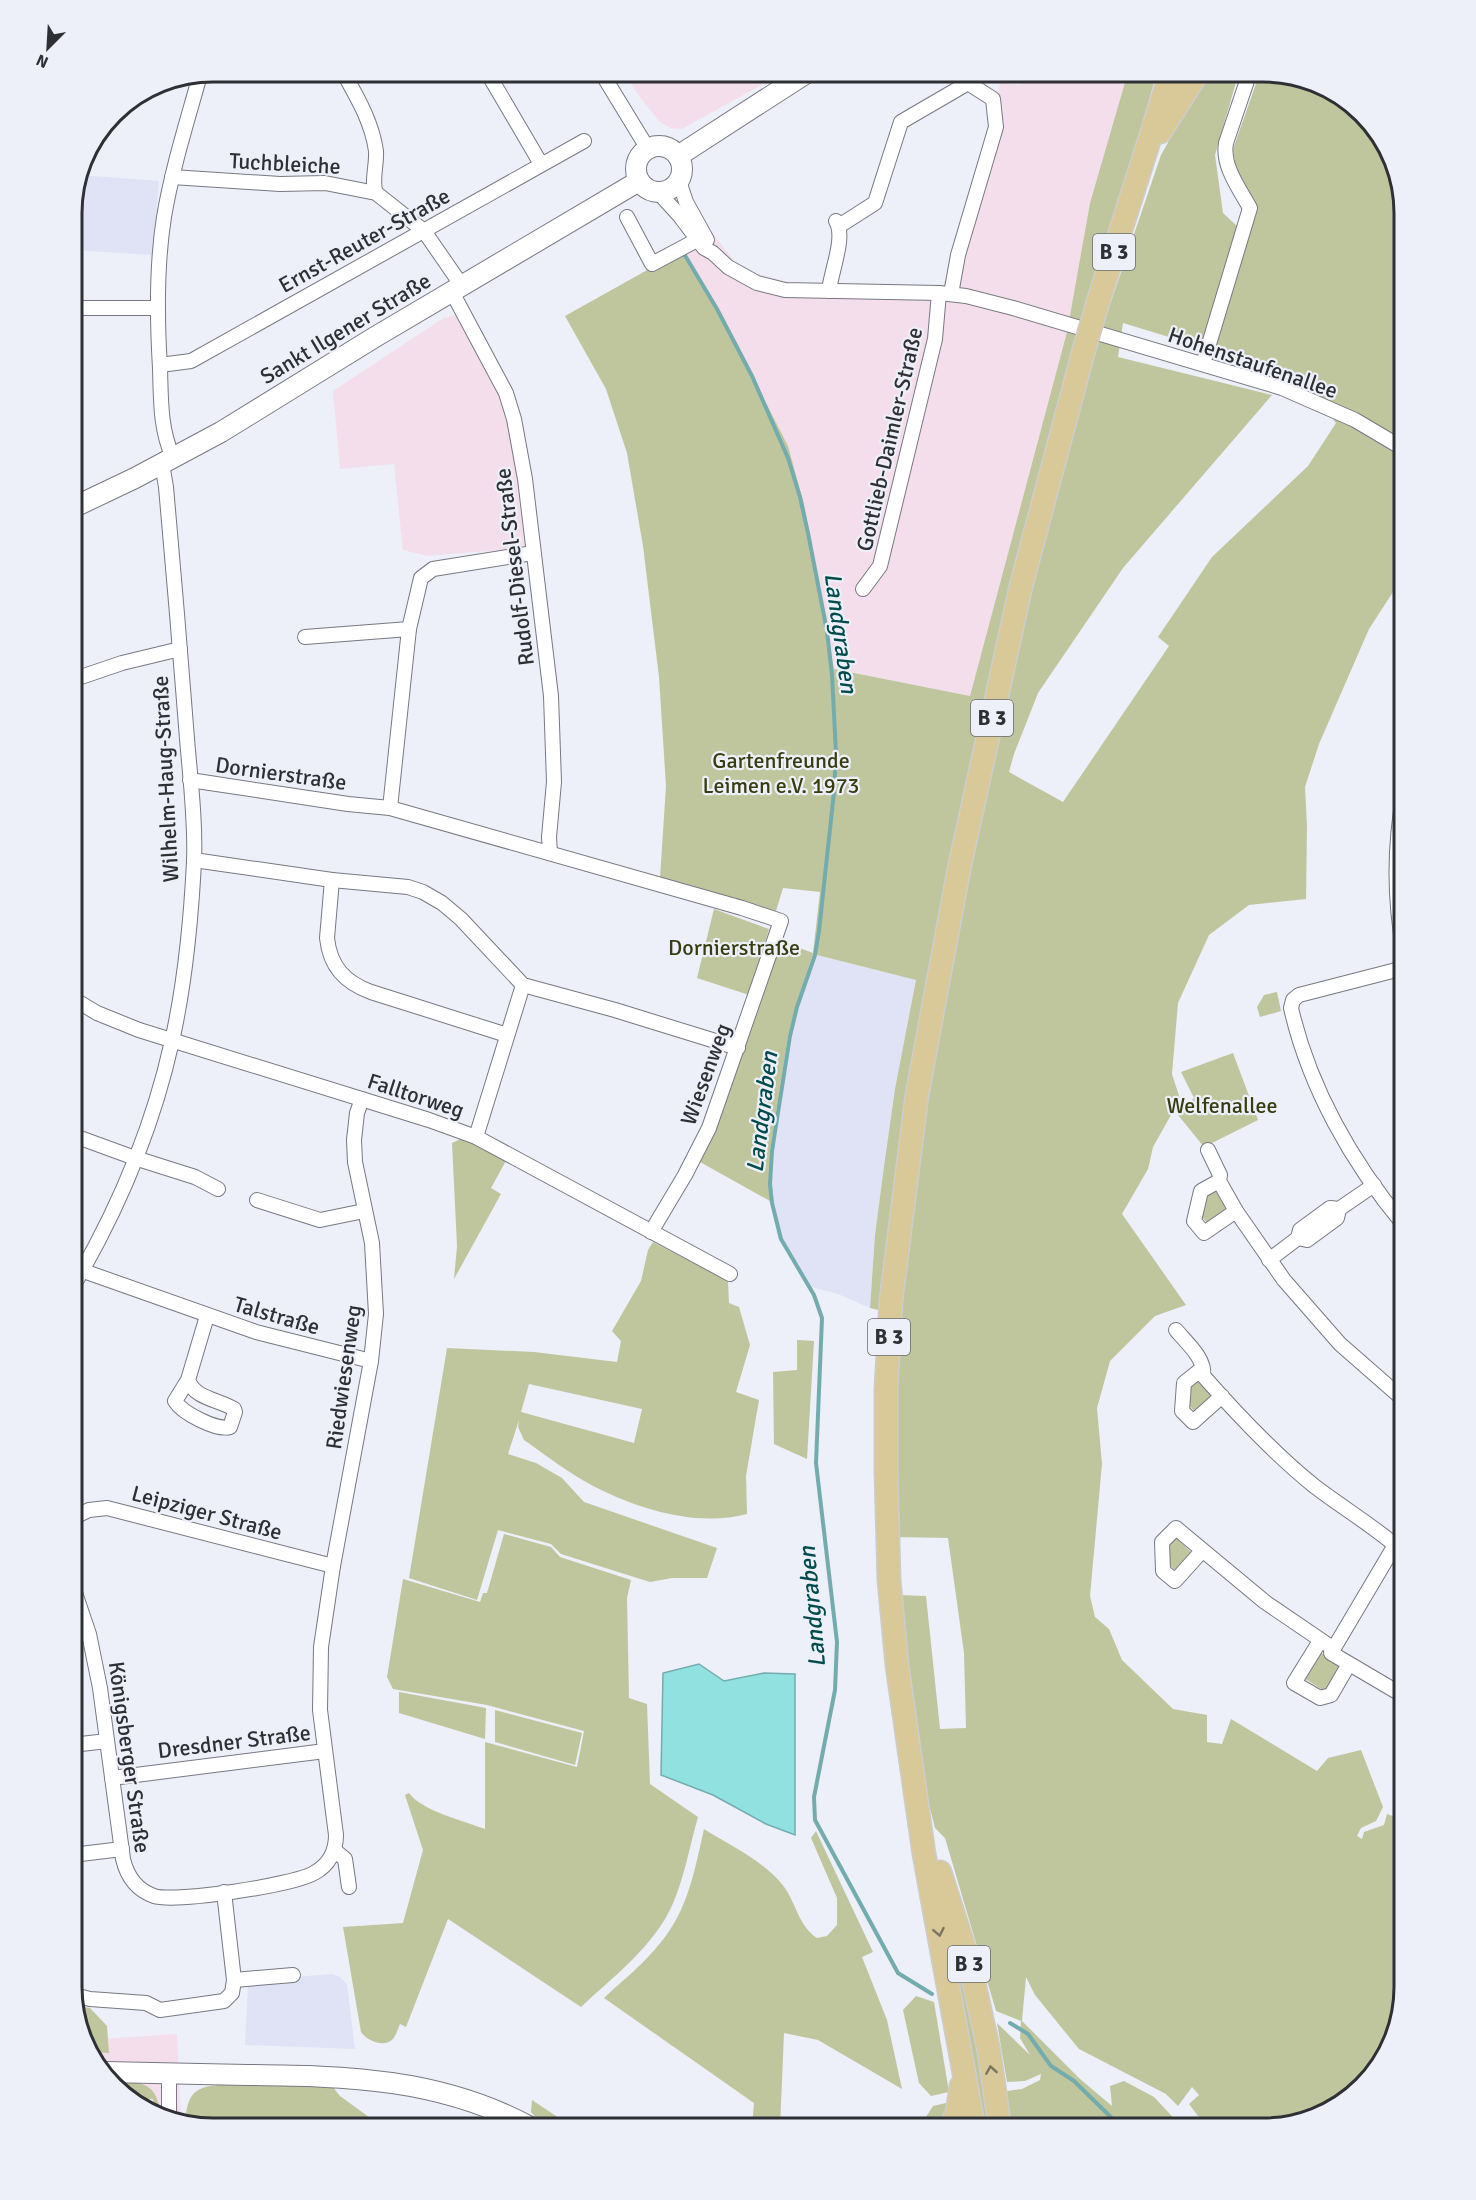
<svg xmlns="http://www.w3.org/2000/svg" width="1476" height="2200" font-family="Signika,sans-serif">
<style>
.commercial{fill:#f5deeb}
.built{fill:#e0e3f5}
.green{fill:#bfc69e;fill-rule:evenodd}
.water{fill:#91e1e1;stroke:#74acad;stroke-width:1.5}
.lines{fill:none;stroke-linecap:round;stroke-linejoin:round}
.stream{stroke:#74acad;stroke-width:4}
.street-casing{stroke:#777982;stroke-width:16}
.secondary-casing{stroke:#777982;stroke-width:22}
.primary-casing{stroke:#cdcdce;stroke-width:25}
.street{stroke:#fff;stroke-width:14}
.secondary{stroke:#fff;stroke-width:20}
.primary{stroke:#d9c898;stroke-width:22}
.primary-bridge-casing{stroke:#cdcdce;stroke-width:25;stroke-linecap:butt}
.primary-bridge{stroke:#d9c898;stroke-width:22}
.oneway{stroke:#7b7461}
.labels{text-anchor:middle;stroke-width:4.5;stroke-linejoin:round;paint-order:stroke}
.shield{fill:#edeff9;stroke:#68696f;stroke-width:1.5}
.shield-label{font-size:21px;font-weight:bold;fill:#2f3034}
.street-label{font-size:22px;fill:#2f3034;stroke:#edeff9}
.park-label{font-size:22px;fill:#373d11;stroke:#edeff9}
.water-label{font-size:24px;font-style:italic;fill:#004b4c;stroke:#edeff9}
.rim{fill:none;stroke:#2f3034;stroke-width:3}
</style>
<rect width="100%" height="100%" fill="#edeff9"/>
<!-- commercial -->
<g class="commercial">
<path d="M624 72H781L763 84 682 129 671 128 660 122 639 96Z"/>
<path d="M1022 72H1128L1090 203 1067 332 970 696 834 669 804 504 788 446 739 350 683 250 712 232 741 270 796 284 943 287 1001 81 1019 85Z"/>
<path d="M453 315 456 316 498 394 507 420 513 448 525 548 427 556 403 550 394 464 340 469 333 391 445 317 447 318Z"/>
<path d="M177 2034 181 2120 135 2104 91 2057 86 2040Z"/>
</g>
<!-- built -->
<g class="built">
<path d="M79 175 159 181 152 255 72 250V205Z"/>
<path d="M813 954 916 980 883 1174 875 1235 870 1308 838 1294 807 1286 778 1238 770 1201V1152L788 1036 796 1005Z"/>
<path d="M332 1974 340 1977 347 1984 355 2049 245 2045 248 1984 256 1983 259 1985 292 1982 294 1977Z"/>
</g>
<!-- green -->
<g class="green">
<path d="M1128 72H1157L1044 468 882 1311 870 1308 875 1235 883 1174 895 1089 916 980 813 954 796 1005 788 1036 770 1152V1201L700 1162 722 1114 781 941 813 953 820 892 783 888 776 911 660 878 666 786 659 677 643 546 627 453 606 389 565 316 683 250 739 350 788 446 804 504 834 669 970 696 1067 332 1090 203Z"/>
<path d="M1207 72H1239L1215 155 1223 213 1238 227 1242 210 1233 149 1257 81 1309 84 1333 91 1385 143 1404 214V544L1395 560 1404 567V575L1369 629 1319 744 1305 787 1307 826 1306 899 1249 905 1209 935 1178 1003 1172 1074 1180 1099 1153 1147 1148 1169 1122 1214 1186 1305 1155 1316 1110 1361 1097 1408 1102 1464 1090 1596 1095 1617 1109 1629 1122 1660 1173 1709 1207 1715V1742L1222 1744 1231 1719 1317 1771 1328 1758 1361 1750 1383 1807 1376 1821 1361 1828 1357 1836 1362 1839 1364 1832 1384 1825 1387 1814 1404 1820V1987L1385 2057 1333 2109 1263 2128H1207L1189 2104 1199 2095 1192 2087 1178 2106 1166 2094 1079 2049 1035 1995 1026 1977 1022 2021 1080 2079 1112 2106 1110 2086 1124 2081 1154 2097 1183 2128H1008L1000 2092 1022 2089 1040 2080 1041 2074 1025 2081 1007 2082 997 2023 1030 2055 1020 2038 1021 2021 996 2011 945 1838 935 1828 920 1769 898 1595 926 1596 940 1729 966 1728 964 1653 948 1538 894 1537 892 1443 903 1254 956 920 1011 670 1084 381 1161 155ZM1123 323 1303 378 1336 423 1308 466 1212 557 1158 637 1169 646 1063 802 1009 772 1014 754 1038 693 1123 568 1272 395 1118 357Z"/>
<path d="M714 909 769 929 749 995 697 978Z"/>
<path d="M1277 992 1281 1011 1260 1017 1257 1007 1264 995Z"/>
<path d="M1233 1053 1258 1120 1204 1147 1178 1115 1194 1098 1181 1072Z"/>
<path d="M465 1137 508 1157 491 1188 501 1194 454 1279 457 1246 452 1143Z"/>
<path d="M1215 1190 1226 1209 1207 1223 1201 1216 1206 1194Z"/>
<path d="M653 1242 728 1281 729 1303 739 1307 750 1345 736 1392 759 1400 746 1476 747 1514C698 1527 641 1510 597 1488 571 1475 547 1456 524 1440L518 1427 519 1420 508 1454 536 1463 562 1478 584 1502 717 1548 707 1578H672L650 1582 561 1554 551 1544 498 1530 477 1600 409 1578 447 1348 534 1352 617 1362 621 1341 612 1331 641 1281 648 1250ZM529 1384 642 1409 634 1443 521 1412Z"/>
<path d="M797 1340 814 1341 807 1459 774 1444 773 1372 797 1370Z"/>
<path d="M1199 1378 1213 1395 1195 1412 1188 1404 1189 1385Z"/>
<path d="M504 1534 551 1547 560 1557 631 1580 627 1598 629 1698 647 1704 650 1784 698 1817C690 1845 685 1874 674 1901 656 1945 614 1976 581 2007L448 1919 406 2027 400 2024C398 2029 396 2035 393 2039 384 2048 367 2041 361 2032L343 1927 403 1923 423 1850 405 1795 409 1793C422 1811 464 1821 485 1829V1742L577 1767 584 1731 487 1705 393 1689 387 1677 403 1579 480 1602 483 1593H487Z"/>
<path d="M1175 1537 1191 1552 1175 1570 1168 1564V1544Z"/>
<path d="M1321 1653 1342 1665 1326 1692 1304 1678Z"/>
<path d="M399 1692 486 1708 485 1739 399 1713Z"/>
<path d="M495 1710 582 1733 575 1765 495 1742Z"/>
<path d="M704 1829C731 1846 760 1859 781 1883 796 1900 797 1925 817 1938L827 1936 837 1925V1898L811 1838 816 1831 873 1952 862 1957 887 2020 902 2089 818 2040 784 2033 780 2128H752L754 2103 604 1998C623 1980 645 1963 661 1942 688 1910 695 1869 704 1829Z"/>
<path d="M959 1953 995 2128H985L954 1954Z"/>
<path d="M916 1996 934 2002 949 2092 931 2096 919 2083 903 2010Z"/>
<path d="M77 2006 90 2008 107 2026 109 2053 89 2052Z"/>
<path d="M114 2082C140 2082 157 2081 160 2113L154 2111 153 2099 129 2098Z"/>
<path d="M219 2085 332 2086 340 2096 384 2128H205L185 2121C188 2095 193 2087 219 2085Z"/>
<path d="M532 2100 574 2128H545L531 2112Z"/>
<path d="M946 2103V2116L941 2128H919L933 2106Z"/>
</g>
<!-- water -->
<path class="water" d="M699 1664 724 1681 764 1673 795 1674V1835L766 1824 713 1795 661 1775 663 1673Z"/>
<g class="lines">
<!-- stream -->
<g class="stream">
<path d="M683 252 717 309 752 376 788 458 800 497 808 533 827 631 832 675 836 754 834 792 819 931 815 955 797 1007 790 1036 772 1151 770 1184 772 1203 781 1239 814 1295 822 1318 816 1463 837 1642 835 1690 814 1797 815 1820 898 1973 932 1994"/>
<path d="M1010 2023 1028 2034 1051 2066 1074 2081 1122 2128"/>
</g>
<defs>
<g id="street">
<path d="M343 72C357 97 372 122 376 151 377 165 371 182 376 193"/>
<path d="M487 72 541 164"/>
<path d="M601 72 648 149"/>
<path d="M172 177 280 184 325 183 376 193 424 231 462 286"/>
<path d="M679 181 686 202 707 240"/>
<path d="M658 192 679 215 704 248 713 253 728 267 757 283 785 290 939 293 966 296 1013 308 1282 388 1355 420 1404 449"/>
<path d="M627 217 652 264 697 240"/>
<path d="M839 226 875 203 901 122 968 83 993 99 996 127 958 255 951 294"/>
<path d="M829 291C831 271 846 237 836 221"/>
<path d="M452 292 506 393 514 419 525 479 551 696 554 782 549 837 550 853"/>
<path d="M72 308H158"/>
<path d="M1203 364 1250 208C1239 188 1222 166 1226 143L1250 72"/>
<path d="M160 365 191 361 584 141"/>
<path d="M173 458C160 428 161 401 160 368 157 319 156 267 164 217 172 169 187 122 200 75"/>
<path d="M863 589 880 566 935 339 939 293"/>
<path d="M305 637 409 629"/>
<path d="M72 680 122 663 180 649"/>
<path d="M190 780 348 804 390 808 742 908 781 921 709 1128 685 1175 651 1232"/>
<path d="M390 808 409 629 421 578 433 569 533 553"/>
<path d="M194 860 332 880 408 887 423 892 442 903 461 919 523 985 615 1010 738 1048"/>
<path d="M332 880 327 938C330 966 344 982 371 992L507 1035"/>
<path d="M1404 952C1394 899 1394 846 1404 793"/>
<path d="M72 998 97 1013 139 1030 429 1120 476 1137 730 1274"/>
<path d="M72 1135 135 1158 195 1177 218 1189"/>
<path d="M476 1137 523 985"/>
<path d="M1208 1150 1220 1175 1219 1181 1236 1211 1284 1280 1340 1344 1404 1400"/>
<path d="M1219 1181 1201 1191 1194 1221 1204 1233 1236 1211"/>
<path d="M257 1200 320 1220 364 1211"/>
<path d="M1404 1225C1352 1163 1309 1087 1291 1008L1293 1000 1299 995 1404 968"/>
<path d="M1298 1238 1307 1240 1337 1218 1339 1209"/>
<path d="M1269 1260 1298 1238 1300 1230 1330 1208 1339 1209 1374 1185"/>
<path d="M72 1267 256 1332 371 1361"/>
<path d="M72 1288C117 1212 153 1127 172 1041 185 983 191 921 194 862 196 819 189 769 186 726 180 646 173 567 166 487L162 464"/>
<path d="M1176 1330C1185 1341 1206 1359 1203 1375"/>
<path d="M188 1380C195 1399 218 1399 234 1409L235 1412 230 1427C217 1431 182 1413 175 1401L188 1380 207 1316"/>
<path d="M1222 1396 1193 1422 1182 1411 1184 1383 1199 1371C1234 1411 1271 1451 1313 1485 1340 1506 1369 1523 1395 1545"/>
<path d="M72 1518 89 1510 107 1508 333 1566"/>
<path d="M1202 1551 1175 1581 1163 1571 1162 1542 1176 1528 1265 1602 1334 1649"/>
<path d="M72 1584 89 1634 100 1688 123 1859C127 1876 137 1890 154 1896 175 1903 294 1885 314 1873 329 1865 336 1851 336 1835L320 1710 321 1647 333 1566 371 1361 376 1314 372 1243 355 1162 354 1140 357 1113 362 1099"/>
<path d="M1320 1641 1294 1683 1320 1698 1331 1695 1349 1664"/>
<path d="M1404 1696 1331 1653 1395 1545 1402 1543 1404 1540"/>
<path d="M72 1745 107 1741"/>
<path d="M112 1778 325 1751"/>
<path d="M334 1850 345 1859 349 1887"/>
<path d="M72 1855 122 1849"/>
<path d="M234 1980 293 1975"/>
<path d="M74 1995 90 1999 146 2003 160 2010 224 2001 232 1993 234 1980 224 1892"/>
<path d="M169 2073V2116"/>
</g>
<g id="secondary">
<circle cx="659" cy="169" r="23"/>
<path d="M678 156 808 72"/>
<path d="M72 508 135 478 221 432 375 337 639 181"/>
<path d="M105 2072C152 2073 199 2074 247 2075 347 2076 441 2078 532 2128"/>
</g>
<g id="primary">
<path d="M1160 132 1198 72"/>
<path d="M1098 302 1171 72"/>
<path d="M940 1872 971 1969 989 2051 1000 2128"/>
<path d="M950 2128 957 2113 961 2086"/>
<path d="M974 2128 924 1854 897 1665 889 1580 886 1470V1389L891 1300 917 1095 959 869 1021 586 1085 346"/>
</g>
</defs>
<!-- street casing -->
<use href="#street" class="street-casing"/>
<!-- secondary casing -->
<use href="#secondary" class="secondary-casing"/>
<!-- primary casing -->
<use href="#primary" class="primary-casing"/>
<!-- street -->
<use href="#street" class="street"/>
<!-- secondary -->
<use href="#secondary" class="secondary"/>
<!-- primary -->
<use href="#primary" class="primary"/>
<defs>
<path id="primary-bridge" d="M1085 346 1098 302"/>
</defs>
<!-- primary-bridge casing -->
<use href="#primary-bridge" class="primary-bridge-casing"/>
<!-- primary-bridge -->
<use href="#primary-bridge" class="primary-bridge"/>
</g>
<!-- one-way arrows -->
<defs><path id="oneway-chevron" d="M-2-3.5L2.5 0L-2 3.5" fill="none" stroke-width="1.6" stroke-linecap="round" stroke-linejoin="round" transform="scale(1.5)"/></defs>
<g class="oneway">
<use href="#oneway-chevron" transform="translate(939 1932) rotate(79)"/>
<use href="#oneway-chevron" transform="translate(991 2070) rotate(-99)"/>
</g>
<g class="labels">
<!-- shield labels -->
<g class="shield">
<rect x="1093" y="234" width="42" height="36" rx="4.5"/>
<rect x="971" y="700" width="42" height="36" rx="4.5"/>
<rect x="868" y="1319" width="42" height="36" rx="4.5"/>
<rect x="948" y="1946" width="42" height="36" rx="4.5"/>
</g>
<g class="shield-label">
<text x="1114" y="259">B 3</text>
<text x="992" y="725">B 3</text>
<text x="889" y="1344">B 3</text>
<text x="969" y="1971">B 3</text>
</g>
<!-- street labels -->
<g class="street-label">
<text transform="translate(285 163) rotate(3)" y="8">Tuchbleiche</text>
<text transform="translate(364 240) rotate(-29)" y="8">Ernst-Reuter-Straße</text>
<text transform="translate(345 328) rotate(-31)" y="8">Sankt Ilgener Straße</text>
<text transform="translate(1253 362) rotate(19)" y="8">Hohenstaufenallee</text>
<text transform="translate(889 439) rotate(-77)" y="8">Gottlieb-Daimler-Straße</text>
<text transform="translate(514 567) rotate(-97)" y="8">Rudolf-Diesel-Straße</text>
<text transform="translate(281 773) rotate(8)" y="8">Dornierstraße</text>
<text transform="translate(165 779) rotate(-93)" y="8">Wilhelm-Haug-Straße</text>
<text transform="translate(705 1074) rotate(-70)" y="8">Wiesenweg</text>
<text transform="translate(416 1095) rotate(18)" y="8">Falltorweg</text>
<text transform="translate(277 1315) rotate(16)" y="8">Talstraße</text>
<text transform="translate(343 1377) rotate(-82)" y="8">Riedwiesenweg</text>
<text transform="translate(207 1512) rotate(15)" y="8">Leipziger Straße</text>
<text transform="translate(234 1741) rotate(-7)" y="8">Dresdner Straße</text>
<text transform="translate(130 1757) rotate(82)" y="8">Königsberger Straße</text>
</g>
<!-- park labels -->
<g class="park-label">
<text x="781" y="768">Gartenfreunde<tspan x="781" dy="25">Leimen e.V. 1973</tspan></text>
<text x="734" y="955">Dornierstraße</text>
<text x="1222" y="1113">Welfenallee</text>
</g>
<!-- water labels -->
<g class="water-label">
<text transform="translate(841 633) rotate(82)" y="8">Landgraben</text>
<text transform="translate(762 1112) rotate(-83)" y="8">Landgraben</text>
<text transform="translate(812 1607) rotate(-95)" y="8">Landgraben</text>
</g>
</g>
<!-- crop -->
<path d="M0 0H1476V2200H0ZM213 82H1263A131 131 0 0 1 1394 213V1987A131 131 0 0 1 1263 2118H213A131 131 0 0 1 82 1987V213A131 131 0 0 1 213 82Z" fill="#edeff9" fill-rule="evenodd"/>
<path class="rim" d="M213 82H1263A131 131 0 0 1 1394 213V1987A131 131 0 0 1 1263 2118H213A131 131 0 0 1 82 1987V213A131 131 0 0 1 213 82Z"/>
<!-- north arrow -->
<g transform="translate(48 48) rotate(204)" stroke="#edeff9" stroke-width="4.5" paint-order="stroke">
<path d="M0-4.5L10 22L0 15L-10 22Z" fill="#2f3034"/>
<text y="-9" font-size="16" font-weight="bold" text-anchor="middle" fill="#2f3034">N</text>
</g>
</svg>
